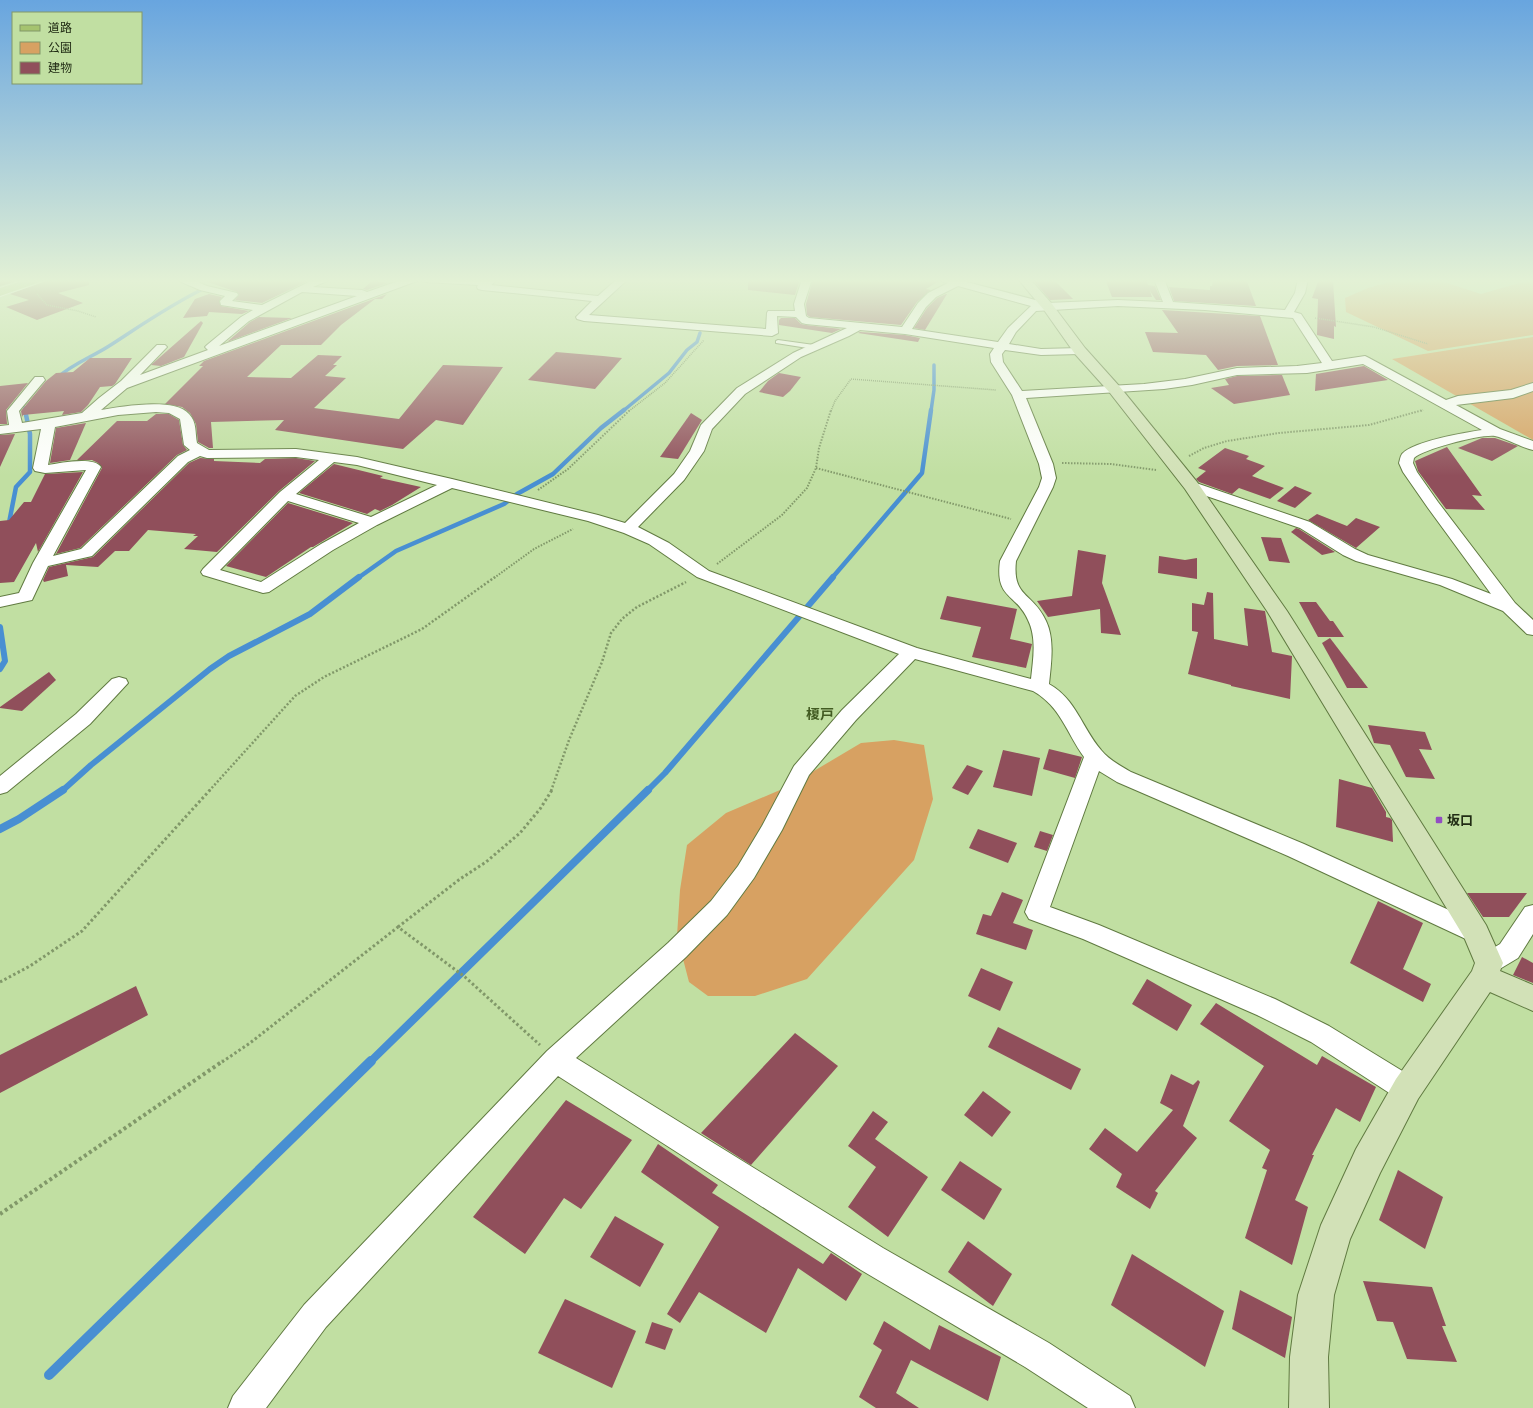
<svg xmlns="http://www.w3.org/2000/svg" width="1533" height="1408" font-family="Poppins,'Noto Sans JP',sans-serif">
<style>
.built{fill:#b6d793}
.green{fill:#d7a162}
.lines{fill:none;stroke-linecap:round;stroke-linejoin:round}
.stream-far4{stroke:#488fd2;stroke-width:3.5}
.stream-far3{stroke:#488fd2;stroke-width:4.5}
.stream-far2{stroke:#488fd2;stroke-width:6}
.stream-far1{stroke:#488fd2;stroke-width:8}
.stream{stroke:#488fd2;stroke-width:10}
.building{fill:#904f5b}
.lane-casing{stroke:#607a41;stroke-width:2}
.street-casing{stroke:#607a41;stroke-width:2}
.secondary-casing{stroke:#607a41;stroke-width:2}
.primary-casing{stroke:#fff;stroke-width:2}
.path-far4{stroke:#819869;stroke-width:1.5;stroke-dasharray:1 1;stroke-linecap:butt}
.path-far3{stroke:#819869;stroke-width:2;stroke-dasharray:1.5 1.5;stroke-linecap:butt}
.path-far2{stroke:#819869;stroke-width:2.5;stroke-dasharray:2 2;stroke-linecap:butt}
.path-far1{stroke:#819869;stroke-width:3;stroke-dasharray:2.5 2.5;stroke-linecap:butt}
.path{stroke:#819869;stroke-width:4;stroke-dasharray:3 3;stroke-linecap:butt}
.lane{fill:#fff;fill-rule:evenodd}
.street{fill:#fff;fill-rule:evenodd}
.secondary{fill:#d2e1b7;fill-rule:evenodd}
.primary{fill:#a5c36f;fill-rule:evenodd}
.poi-dot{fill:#924ec2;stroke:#c1dfa2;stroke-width:1.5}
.labels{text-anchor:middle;stroke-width:4;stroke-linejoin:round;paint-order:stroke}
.poi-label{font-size:13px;font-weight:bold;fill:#212c14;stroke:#c1dfa2;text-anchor:start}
.neighbourhood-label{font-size:14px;font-weight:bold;fill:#425b22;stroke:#c1dfa2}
</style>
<rect width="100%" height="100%" fill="#c1dfa2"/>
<!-- built -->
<path class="built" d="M628 279H801L795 297 794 310H767L766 330 587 317V314Z"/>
<!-- green -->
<g class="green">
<path d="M1399 279H1435L1481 294 1533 279V335L1428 351 1346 312 1345 298 1368 288Z"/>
<path d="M1533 337V440L1392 359Z"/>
<path d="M894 740 924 745 933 799 914 860 807 979 755 996H708L689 982 677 936 680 890 687 845 726 813 787 787 861 743Z"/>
</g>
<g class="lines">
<!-- stream-far4 -->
<g class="stream-far4">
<path d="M57 378C72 364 92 357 109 346 140 326 170 305 203 289"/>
<path d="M25 408V411"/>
<path d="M623 411 669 373 687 350 697 342 700 333"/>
<path d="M931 411 934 390V365"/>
</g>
<!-- stream-far3 -->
<g class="stream-far3">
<path d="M8 528 16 487 30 472V434L25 410"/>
<path d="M358 578 396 551 504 504 517 494 553 474 601 428 624 410"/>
<path d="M832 578 922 473 931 410"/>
</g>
<!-- stream-far2 -->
<g class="stream-far2">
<path d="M0 627 5 661 0 669"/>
<path d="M62 791 91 765 210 669 229 656 310 614 359 577"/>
<path d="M647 791 665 773 833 577"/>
</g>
<!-- stream-far1 -->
<g class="stream-far1">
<path d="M0 829 19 819 63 790"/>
<path d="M370 1062 648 790"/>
</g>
<!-- stream -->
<path class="stream" d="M49 1375 371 1061"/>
</g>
<!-- building -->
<g class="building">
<path d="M0 279H24L0 286Z"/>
<path d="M46 279H89V285L58 293 83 303 37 320 6 307 29 300 10 294 43 282Z"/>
<path d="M206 279H312L262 303 235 300 239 295 237 292 205 281Z"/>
<path d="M748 279H800L795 295 748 290Z"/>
<path d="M813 279H939V281L926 289 931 290 917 302 901 325 810 317 807 315 806 304Z"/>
<path d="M1032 279 1054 280 1073 299 1050 300Z"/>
<path d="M1105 279 1146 280 1148 285 1155 286 1161 300H1156L1150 291 1152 297H1112Z"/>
<path d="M1213 279H1246L1256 306 1174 301 1169 287 1210 290V286H1212Z"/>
<path d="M1319 279 1333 281 1336 327 1334 326V339L1317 335 1318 299 1312 298Z"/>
<path d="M373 280 388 283 367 290 363 289Z"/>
<path d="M209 294 222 297 219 301 221 306 249 311 242 314 209 312 207 316 183 318 195 299Z"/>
<path d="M387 294 382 299H375L341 325 321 345H281L247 377 291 378 318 355 342 356 333 365H337L325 376 346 378 314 408 399 419 443 365 503 367 463 425 436 420 403 449 275 430 284 420 211 422 213 448H209L198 442 196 424 190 413 182 407 165 404 203 366H199L204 361Z"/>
<path d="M946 294H947L925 330 914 328 927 308 937 298Z"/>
<path d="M1162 310 1260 316 1278 365 1237 366 1218 370 1206 355 1153 352 1145 332 1178 333Z"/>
<path d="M259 317 292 318 227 342 250 322Z"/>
<path d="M781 318H795L801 324 806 325 841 329 832 333 779 325V320Z"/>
<path d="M201 321 203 323 184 357 161 366 151 365Z"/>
<path d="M860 332 905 335 920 338 918 342 858 333Z"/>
<path d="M556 352 603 356 622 358 595 389 528 380Z"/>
<path d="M90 358H132L115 384 112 386 100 387 88 405 81 412 62 415 64 411 23 415 22 417 21 411 46 381 56 373 73 372Z"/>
<path d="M1364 366 1388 380 1315 391 1316 374Z"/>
<path d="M779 373 801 377 790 391 783 397 759 392 768 381Z"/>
<path d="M1282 375 1290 395 1234 404 1211 388 1229 385 1225 379 1237 376Z"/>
<path d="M28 383 6 410 7 424H0V386Z"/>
<path d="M691 413 702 420 678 459 660 457Z"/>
<path d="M156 414H169L179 420 183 445 187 450 177 455 80 548 56 554 102 468 98 463 92 460H77L117 421H147Z"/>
<path d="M86 423 70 460 50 463 56 428Z"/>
<path d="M15 434 0 467V435Z"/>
<path d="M1482 438H1495L1518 446 1492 461 1458 448Z"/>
<path d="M1447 447 1482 496 1472 495 1485 510 1446 509 1418 471 1415 461Z"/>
<path d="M1225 448 1249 456 1246 459 1265 466 1252 476 1284 488 1270 499 1239 488 1232 494 1199 482 1196 479 1206 471 1198 468Z"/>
<path d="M200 458 214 459V461L260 463 265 459 296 458 315 461 279 491 217 552 184 549 198 536H193L196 534 148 530 129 551H115L98 567 66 565 68 576 44 582 43 580 49 567 93 557 189 463Z"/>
<path d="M334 464 383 476 380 478 421 487 392 505 380 511 375 509 367 514 299 493Z"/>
<path d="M83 472 38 552 36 543 14 582 0 583V521L9 520 24 502H31L45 474Z"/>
<path d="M1295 486 1312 493 1295 508 1277 501Z"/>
<path d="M288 503 353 523 313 547H311L266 577 226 566Z"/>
<path d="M1317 514 1347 526 1356 518 1380 527 1356 548 1308 520Z"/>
<path d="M1296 528 1299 529 1335 552 1322 555 1291 532Z"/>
<path d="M1261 537 1281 538 1290 563 1269 561Z"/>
<path d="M1078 550 1106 555 1102 583 1121 635 1101 633 1100 609 1048 617 1037 601 1072 596Z"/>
<path d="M1159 556 1185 560 1197 558V579L1158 573Z"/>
<path d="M1207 592 1213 593 1214 639 1248 646 1244 608 1265 611 1272 652 1292 656 1290 699 1231 686V685L1188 674 1198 632 1192 631V603L1204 605Z"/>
<path d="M947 596 1017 609 1010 639 1032 644 1026 668 972 657 981 627 940 619Z"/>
<path d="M1299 602H1316L1330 621H1333L1344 637H1318Z"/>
<path d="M1330 638 1368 688H1347L1322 643Z"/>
<path d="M49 672 56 680 22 711 0 708V707Z"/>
<path d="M1368 725 1425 732 1432 750 1419 749 1435 779 1406 777 1390 745 1374 743Z"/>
<path d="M1049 749 1082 757 1075 778 1043 769Z"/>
<path d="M1003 750 1040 758 1032 796 993 787Z"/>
<path d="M967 765 983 771 968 795 952 788Z"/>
<path d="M1339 779 1372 788 1386 812V817L1390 818 1392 820 1393 842 1336 827Z"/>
<path d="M978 829 1017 843 1008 863 969 848Z"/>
<path d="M1040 831 1053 835 1047 851 1034 847Z"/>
<path d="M1002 892 1023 900 1013 923 1033 930 1026 950 976 934 983 914 991 916Z"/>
<path d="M1467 893H1527L1509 917H1483Z"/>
<path d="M1378 901 1423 923 1403 969 1431 984 1423 1002 1350 963Z"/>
<path d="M1522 957 1533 963V983L1513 975Z"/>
<path d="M981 968 1013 982 1000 1011 968 996Z"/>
<path d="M1147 979 1192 1005 1177 1031 1132 1004Z"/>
<path d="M136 986 148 1015 0 1093V1055Z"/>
<path d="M1216 1003 1317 1065 1322 1056 1376 1087 1360 1122 1336 1108 1312 1155H1314L1295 1200 1308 1207 1292 1265 1245 1238 1267 1170 1262 1168 1270 1150 1229 1121 1264 1066 1200 1024Z"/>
<path d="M998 1027 1081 1069 1071 1090 988 1047Z"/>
<path d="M795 1033 838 1066 751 1165 701 1133Z"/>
<path d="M1171 1074 1193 1085 1198 1080 1200 1082 1183 1126 1197 1138 1155 1191 1158 1193 1150 1209 1116 1187 1122 1174 1089 1149 1105 1128 1137 1152 1173 1110 1160 1103Z"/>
<path d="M983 1091 1011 1112 992 1137 964 1115Z"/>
<path d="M566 1100 632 1140 581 1209 564 1198 525 1254 473 1217Z"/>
<path d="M873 1111 888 1122 875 1139 928 1177 888 1237 848 1207 876 1167 848 1146Z"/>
<path d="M658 1144 718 1185 712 1193 714 1194 823 1264 831 1253 862 1274 846 1301 798 1268 766 1333 699 1292 680 1323 667 1314 719 1227 641 1172Z"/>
<path d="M960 1161 1002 1189 984 1220 941 1190Z"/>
<path d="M1398 1170 1443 1197 1425 1249 1379 1220Z"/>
<path d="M615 1216 664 1244 640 1287 590 1257Z"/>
<path d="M968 1241 1012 1274 993 1306 948 1272Z"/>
<path d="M1132 1254 1224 1311 1205 1367 1111 1305Z"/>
<path d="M1363 1281 1432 1287 1446 1326H1442L1457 1362 1407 1359 1393 1322 1377 1321Z"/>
<path d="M1240 1290 1292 1317 1285 1358 1232 1329Z"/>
<path d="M565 1299 636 1331 612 1388 538 1353Z"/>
<path d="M884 1321 930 1350 939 1325 1001 1357 988 1401 911 1360 896 1393 919 1408H876L859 1397 882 1350 873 1344Z"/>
<path d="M652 1322 673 1329 665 1350 645 1343Z"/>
</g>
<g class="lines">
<defs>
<path id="lane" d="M778 340 814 345 817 347 814 349 776 343V341Z"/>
<g id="street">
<path d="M178 279H191L207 286 237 293 238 295 232 301 262 305 315 279H328L327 281 313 287 362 290 367 292 404 279H418L417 281 127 388 101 410C121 407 174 397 189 414 197 422 195 433 197 443L209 450 296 449 357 457 452 479 598 515 625 523 674 474 690 451 701 425 737 388 793 353 847 328 806 324 802 323 796 317 777 316 778 333 772 336 584 321 577 319 576 317 592 301 482 290 478 289 477 287 478 285 426 282 422 281 421 279H498L491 285 598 296 617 279H628L589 315 766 329 767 313 768 311H795L794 304 802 279H812L804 304 806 316 809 318 902 327 918 303 928 293 948 283 941 281 940 279H964L963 281 1047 303 1118 300 1163 302 1154 279H1164L1173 302 1285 310 1295 293 1298 279H1308L1305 293 1294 312 1301 314 1332 361 1365 356 1369 358 1446 400 1458 396 1511 390 1533 383V391L1513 398 1456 405 1500 429 1533 441V450C1520 447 1508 439 1495 436 1481 434 1424 449 1414 458L1413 463 1417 472 1438 502 1515 603 1533 620V635L1527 634 1503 611 1440 585 1356 561 1343 555 1300 528 1186 489 1184 486 1186 483 1191 482 1196 483 1310 522 1355 549 1368 555 1452 579 1491 594 1428 508 1403 472 1399 463C1400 460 1400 457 1402 454 1414 441 1463 433 1482 430L1363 364 1307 373 1237 375 1192 385 1164 389 1026 398 1053 464 1056 478 1053 487 1016 561C1012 598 1033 592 1046 621 1055 640 1051 664 1049 684 1076 699 1082 728 1101 750 1109 760 1121 766 1131 772L1304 844 1484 926 1488 933 1484 940 1476 943 1468 940 1288 856 1117 782 1099 771 1050 907 1099 925 1275 999 1329 1026 1417 1080 1421 1089 1417 1098 1407 1102 1397 1098 1311 1042 1257 1015 1083 939 1029 919 1025 912 1084 757C1066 732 1061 707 1033 691L915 659 856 720 809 775 782 830 754 878 727 915 686 957 576 1058 883 1248 1049 1343 1130 1396 1135 1408H1088L1025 1367 861 1270 558 1076 326 1327 266 1408H228L233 1396 304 1305 547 1051 668 943 711 901 738 866 762 826 794 766 842 710 899 654 697 577 649 544 624 533 588 521 452 488 377 525 333 550 269 592 263 593 203 575 201 572 203 569 280 492 319 460 296 457 207 458 200 456 188 462 92 556 48 566 32 600 0 607V597L19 593 33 563 86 470 45 473 35 471 33 468 41 429 0 434V426L9 425 7 411 35 377H43L45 380 19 411 22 423 82 413 99 398 121 381 157 345H165L167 347 140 375 208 350 205 347 207 345 241 317 253 310 221 305 220 301 225 296 200 290 179 281ZM958 286 1031 306 1008 328 998 342 912 329 926 307 936 297ZM302 292 357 296 219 346 249 321ZM1118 306 1205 310 1293 318 1322 363 1297 366 1237 368 1185 379 1144 384 1022 391 1003 362 1002 354 1005 350 1041 355 1080 354 1084 353 1086 351 1084 349 1080 348 1041 349 1009 344 1016 332 1036 311ZM860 330 905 334 994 348 990 354 991 362 1012 395 1039 464 1042 478 1039 487 1000 561C995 599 1016 593 1028 620 1037 638 1033 660 1031 679L917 648 709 571 669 543 638 527 684 480 704 451 712 429 745 394 801 357 849 336ZM156 412 169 413 180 419 184 445 190 450 178 456 81 549 53 556 101 467C94 456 60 463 48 465L55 427 118 415ZM334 462 357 465 437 485 371 517 296 494ZM288 501 359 523 321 544 261 582 220 570Z"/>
<path d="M119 677 126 679 128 683 90 724 7 792 0 794V776L76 714 112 679Z"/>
<path d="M1533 905V934L1518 958 1498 970 1489 973 1480 970 1477 963 1480 956 1500 944 1525 907Z"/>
</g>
<path id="secondary" d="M1018 279H1030L1052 304 1085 348 1120 387 1197 482 1287 611 1486 925 1503 963 1500 971 1533 985V1011L1490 992 1418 1099 1380 1173 1350 1239 1334 1295 1328 1357 1329 1408H1289L1290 1357 1298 1295 1321 1225 1356 1149 1396 1079 1472 971 1475 963 1464 937 1267 611 1185 489 1110 393 1075 354 1044 310Z"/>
<path id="primary" d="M28 279H45L43 281 0 296V288Z"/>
</defs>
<!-- lane casing -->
<use href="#lane" class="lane-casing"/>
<!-- street casing -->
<use href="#street" class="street-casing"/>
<!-- secondary casing -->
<use href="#secondary" class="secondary-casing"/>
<!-- primary casing -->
<use href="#primary" class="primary-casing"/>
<!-- path-far4 -->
<g class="path-far4">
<path d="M37 294 47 305 78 311 96 317"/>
<path d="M1315 318 1374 327 1428 344"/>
<path d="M629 411 665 383 704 340"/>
<path d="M831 411 835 401 851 379 996 390"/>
<path d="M1421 411 1423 410"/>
</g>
<!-- path-far3 -->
<g class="path-far3">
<path d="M1189 456 1204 448 1227 441 1279 433 1369 425 1423 410"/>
<path d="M1062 463 1111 464 1156 470"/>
<path d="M816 468 1011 519"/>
<path d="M538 490 568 469 630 410"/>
<path d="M717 564 782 515 807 488 816 468 819 448 831 410"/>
<path d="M494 578 534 549 573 529"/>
</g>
<!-- path-far2 -->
<g class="path-far2">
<path d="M209 791 295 696 324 677 422 629 495 577"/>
<path d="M551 791 569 740 602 662 611 633 622 619 637 607 686 582"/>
</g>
<!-- path-far1 -->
<g class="path-far1">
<path d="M398 927 460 879 486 862 520 833 540 809 552 790"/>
<path d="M0 982 30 966 82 931 210 790"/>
<path d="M222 1062 250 1043 398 927 465 977 540 1045"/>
</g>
<!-- path -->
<path class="path" d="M0 1214 223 1061"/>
<!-- lane -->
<use href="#lane" class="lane"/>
<!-- street -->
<use href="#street" class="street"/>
<!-- secondary -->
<use href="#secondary" class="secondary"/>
<!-- primary -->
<use href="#primary" class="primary"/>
</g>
<!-- sky -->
<linearGradient id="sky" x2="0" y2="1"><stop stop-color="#68a5df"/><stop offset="0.59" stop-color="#e3f1d5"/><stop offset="1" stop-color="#e3f1d5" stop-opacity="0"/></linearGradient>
<rect width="1533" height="476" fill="url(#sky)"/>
<!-- markers -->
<rect class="poi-dot" x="1435" y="816" width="8" height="8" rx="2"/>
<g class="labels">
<!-- poi labels -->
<g class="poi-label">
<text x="1447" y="825">坂口</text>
</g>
<!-- neighbourhood labels -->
<g class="neighbourhood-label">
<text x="820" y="719">榎戸</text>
</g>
</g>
<!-- legend -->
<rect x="12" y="12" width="130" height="72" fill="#c1dfa2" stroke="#819769"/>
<rect x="20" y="25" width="20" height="6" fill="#a5c36f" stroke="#819769"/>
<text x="48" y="32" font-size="12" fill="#212c14">道路</text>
<rect x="20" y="42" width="20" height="12" fill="#d7a162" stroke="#819769"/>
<text x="48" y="52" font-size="12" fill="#212c14">公園</text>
<rect x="20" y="62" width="20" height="12" fill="#904f5b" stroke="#819769"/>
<text x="48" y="72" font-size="12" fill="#212c14">建物</text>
</svg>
